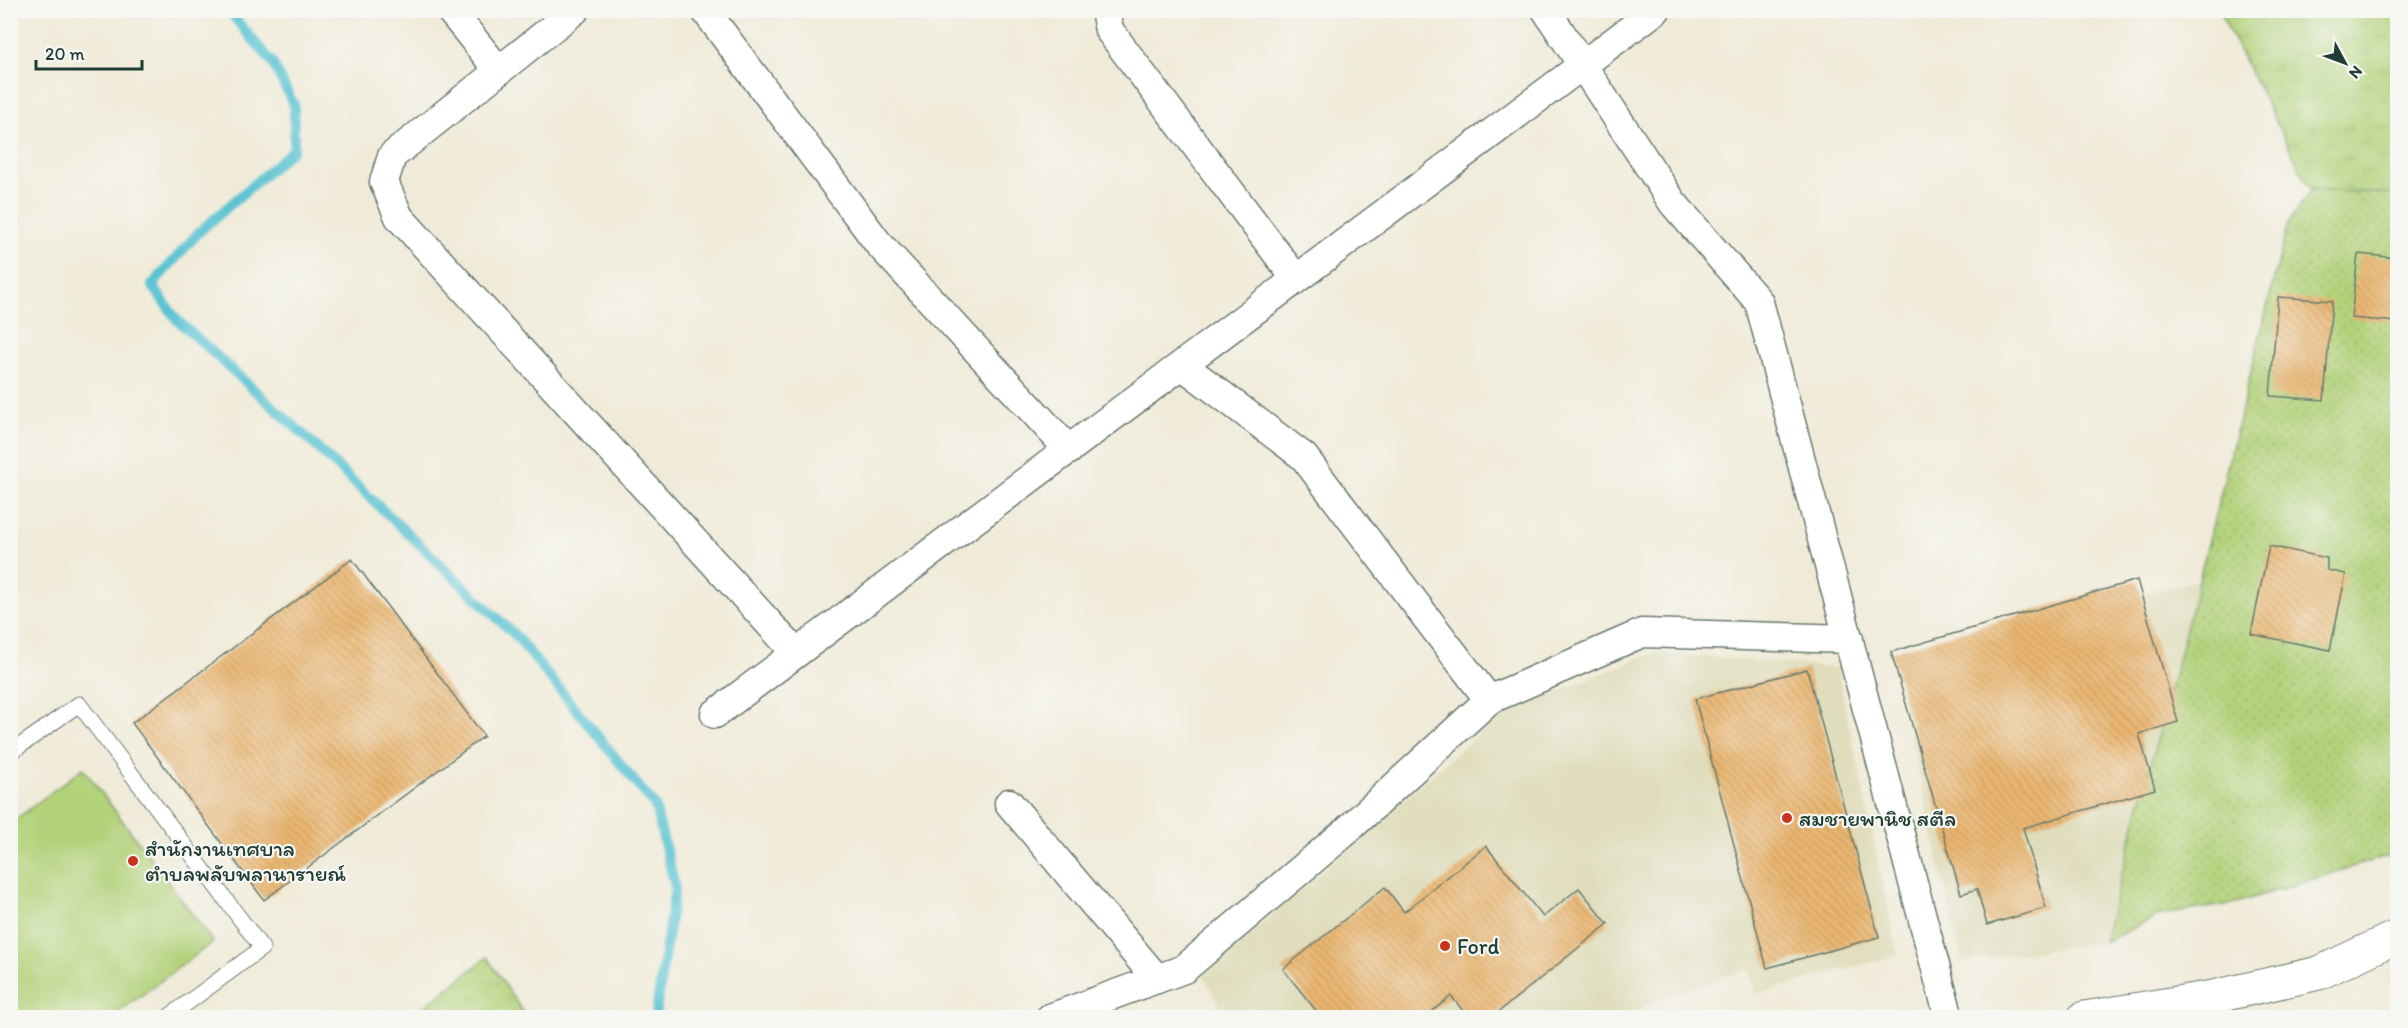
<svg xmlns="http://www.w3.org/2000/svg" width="2408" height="1028" font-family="Itim,'Playpen Sans Thai',sans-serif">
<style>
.built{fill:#dfddbb}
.grass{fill:url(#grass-tufts);stroke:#688857;stroke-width:1.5}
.garden{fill:url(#garden-dots);stroke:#688857;stroke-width:1.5}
.pitch{fill:#b2d27a;stroke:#688857;stroke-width:1.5}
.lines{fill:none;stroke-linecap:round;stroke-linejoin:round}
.stream{stroke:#57c2d2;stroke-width:10}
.building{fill:url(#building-back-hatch)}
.lane-casing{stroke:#687a6d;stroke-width:17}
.street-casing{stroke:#687a6d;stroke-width:31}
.secondary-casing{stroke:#687a6d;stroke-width:35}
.lane{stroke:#fff;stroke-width:15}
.street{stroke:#fff;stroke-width:28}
.secondary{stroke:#fff;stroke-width:33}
.poi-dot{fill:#c8321e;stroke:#f6f6f2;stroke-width:2}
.labels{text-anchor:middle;stroke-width:4.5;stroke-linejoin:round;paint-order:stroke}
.poi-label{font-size:22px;fill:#1f3d34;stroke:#f6f6f2;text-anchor:start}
</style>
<defs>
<pattern id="grass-tufts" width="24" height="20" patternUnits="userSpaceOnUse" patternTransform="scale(1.5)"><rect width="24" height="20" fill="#b2d27a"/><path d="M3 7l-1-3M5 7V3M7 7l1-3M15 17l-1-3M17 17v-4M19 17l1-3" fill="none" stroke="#99b56a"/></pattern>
<pattern id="garden-dots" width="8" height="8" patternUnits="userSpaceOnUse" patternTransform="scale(1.5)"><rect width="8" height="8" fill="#b2d27a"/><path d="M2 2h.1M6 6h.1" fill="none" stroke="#99b56a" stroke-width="1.8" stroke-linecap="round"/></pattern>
<pattern id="building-back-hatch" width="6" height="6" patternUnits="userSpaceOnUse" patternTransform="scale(1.5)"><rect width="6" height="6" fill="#eab671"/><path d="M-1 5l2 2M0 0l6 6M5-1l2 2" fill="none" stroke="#c89d62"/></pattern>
</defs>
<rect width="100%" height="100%" fill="#f6f6f2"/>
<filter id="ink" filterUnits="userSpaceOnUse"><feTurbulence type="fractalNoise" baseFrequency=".0167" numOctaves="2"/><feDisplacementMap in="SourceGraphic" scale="12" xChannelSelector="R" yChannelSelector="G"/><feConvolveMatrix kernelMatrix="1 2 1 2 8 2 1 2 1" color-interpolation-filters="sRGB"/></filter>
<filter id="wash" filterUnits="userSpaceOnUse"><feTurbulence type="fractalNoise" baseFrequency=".008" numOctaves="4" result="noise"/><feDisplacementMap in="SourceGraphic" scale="24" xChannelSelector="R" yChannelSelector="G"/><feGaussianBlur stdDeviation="1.35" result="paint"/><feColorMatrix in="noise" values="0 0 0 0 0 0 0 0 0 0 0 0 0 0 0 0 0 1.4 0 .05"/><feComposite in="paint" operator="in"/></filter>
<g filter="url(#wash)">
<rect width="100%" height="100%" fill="#f0ebd8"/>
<!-- built -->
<g class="built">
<path d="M2199 580 2104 942 1962 962 1891 652Z"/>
<path d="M1655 652 1837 668 1898 955 1756 994 1748 969 1651 1002 1630 1018 1225 1017 1203 975 1500 715Z"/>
</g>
<!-- grass -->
<g class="grass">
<path d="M2219 11H2397V194L2311 190Z"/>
<path d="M487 957 526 1017H411Z"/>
</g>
<!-- garden -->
<path class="garden" d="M2311 190 2397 194V851L2391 855 2236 903 2161 915 2104 942 2199 580 2288 223Z"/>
<!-- pitch -->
<path class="pitch" d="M83 768 213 942 112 1017H11V823Z"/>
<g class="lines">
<!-- stream -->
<path class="stream" d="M228 10 272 62 294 105V149L198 233 152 285 176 319 305 436 516 636 655 806 675 887 655 1018"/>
</g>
<g id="blocks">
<!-- building -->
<g class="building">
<path d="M2358 254 2398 258V322L2351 318Z"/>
<path d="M2278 297 2332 301 2324 400 2270 396Z"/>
<path d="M2269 546 2327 558V570L2346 574 2330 650 2251 634Z"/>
<path d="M352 559 484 736 264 900 132 723Z"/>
<path d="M2137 580 2178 722 2139 734 2155 789 2023 828 2046 908 1987 925 1977 889 1961 894 1891 652Z"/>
<path d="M1807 669 1879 937 1767 968 1695 699Z"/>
<path d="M1486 846 1543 917 1579 888 1608 924 1491 1018H1469L1451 996 1424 1018H1322L1283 969 1385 887 1404 912Z"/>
</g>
</g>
</g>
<g filter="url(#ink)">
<use href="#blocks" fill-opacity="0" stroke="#687a6d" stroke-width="1.5"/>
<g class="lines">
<defs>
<path id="lane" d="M10 753 79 704 262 948 167 1018"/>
<g id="street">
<path d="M450 10 499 71"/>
<path d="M575 10 392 156 384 182 399 217 796 653"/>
<path d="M705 10 878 243 1069 450"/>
<path d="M1105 10 1109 30 1296 279"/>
<path d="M1546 10 1673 203 1759 302 1949 1018"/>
<path d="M1182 365 1304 457 1489 700"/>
<path d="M715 714 1656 10"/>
<path d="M1009 803 1157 979"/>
<path d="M1050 1018 1184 969 1343 834 1489 700 1642 633 1849 639"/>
</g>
<path id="secondary" d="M2084 1018 2213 997 2319 973 2398 936"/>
</defs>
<!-- lane casing -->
<use href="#lane" class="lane-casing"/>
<!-- street casing -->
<use href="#street" class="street-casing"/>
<!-- secondary casing -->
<use href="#secondary" class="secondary-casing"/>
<!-- lane -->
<use href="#lane" class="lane"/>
<!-- street -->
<use href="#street" class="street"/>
<!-- secondary -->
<use href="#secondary" class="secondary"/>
</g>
</g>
<!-- markers -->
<g class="poi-dot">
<circle cx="1787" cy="818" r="6"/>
<circle cx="133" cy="861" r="6"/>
<circle cx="1445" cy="946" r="6"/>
</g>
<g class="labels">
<!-- poi labels -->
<g class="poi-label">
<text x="1799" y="826">สมชายพานิช สตีล</text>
<text x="145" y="856">สำนักงานเทศบาล<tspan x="145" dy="25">ตำบลพลับพลานารายณ์</tspan></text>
<text x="1457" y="954">Ford</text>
</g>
</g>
<!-- margin -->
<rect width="2408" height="1028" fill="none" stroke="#f6f6f2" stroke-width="36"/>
<!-- north arrow -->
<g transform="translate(2345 63) rotate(131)" stroke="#f6f6f2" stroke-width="4.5" paint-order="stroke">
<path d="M0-4.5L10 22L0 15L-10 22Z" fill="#1f3d34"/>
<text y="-9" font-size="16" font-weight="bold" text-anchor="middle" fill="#1f3d34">N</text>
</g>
<!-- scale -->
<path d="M36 60v9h106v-9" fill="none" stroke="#1f3d34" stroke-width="3"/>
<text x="45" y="60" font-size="18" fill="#1f3d34" stroke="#f6f6f2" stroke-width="4.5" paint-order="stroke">20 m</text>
</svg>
